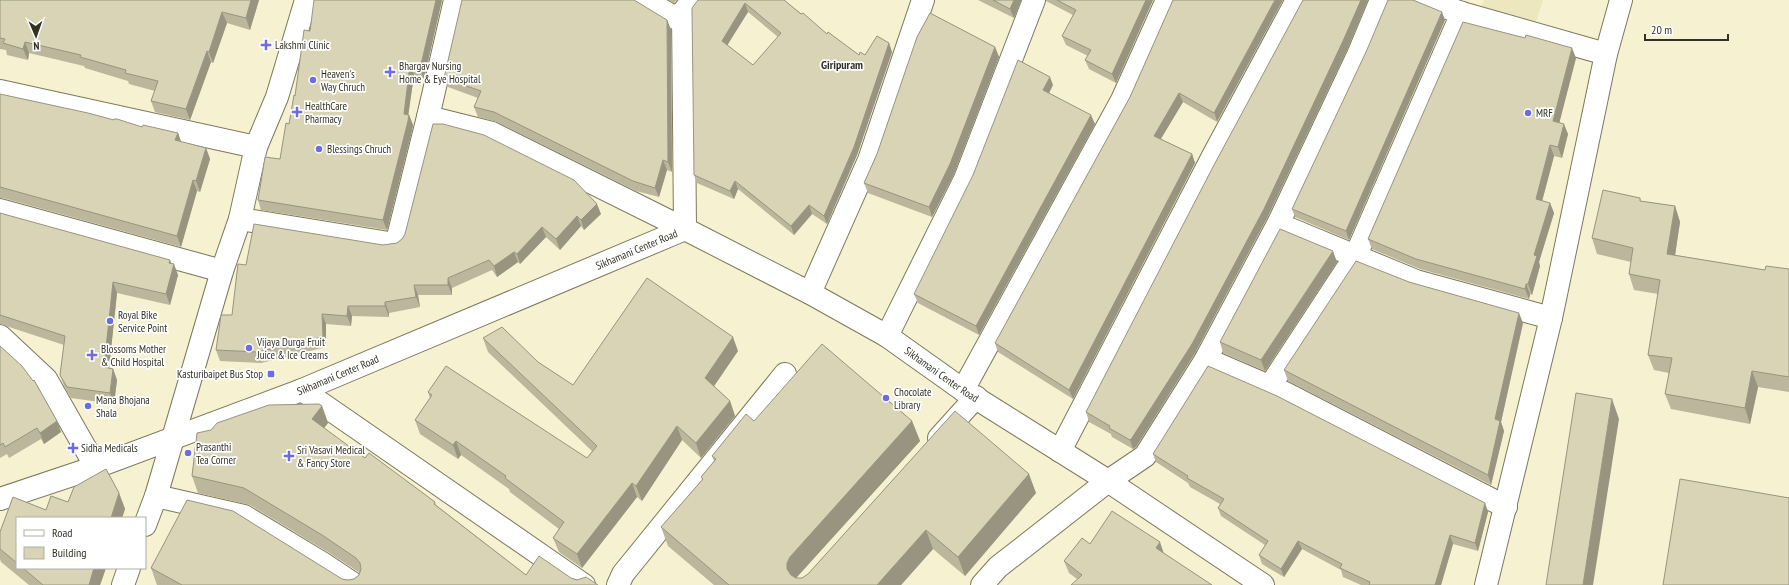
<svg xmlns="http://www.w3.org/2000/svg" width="1789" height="585" font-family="'PT Sans Narrow',sans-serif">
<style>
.built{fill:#ede7c0}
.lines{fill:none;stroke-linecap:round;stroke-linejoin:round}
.minor-casing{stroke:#7d785c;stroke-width:24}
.minor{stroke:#fff;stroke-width:22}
.wall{fill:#bbb69c;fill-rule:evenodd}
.shaded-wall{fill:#98947f}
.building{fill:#d9d4b5;stroke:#98947f;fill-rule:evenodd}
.poi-dot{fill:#6e6be6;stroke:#fff;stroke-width:1.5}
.labels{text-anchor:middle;stroke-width:3.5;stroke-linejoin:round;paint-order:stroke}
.poi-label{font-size:11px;fill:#333125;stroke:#fff;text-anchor:start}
.street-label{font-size:11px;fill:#333125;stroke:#fff}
.neighbourhood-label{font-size:12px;font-weight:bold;fill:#333125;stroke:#fff}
</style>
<rect width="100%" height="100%" fill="#f5f1d1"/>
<!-- built -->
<path class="built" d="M1484 0H1543L1533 31 1479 16Z"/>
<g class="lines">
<defs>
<g id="minor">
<path d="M645 0 684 23"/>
<path d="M1425 0 1462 13 1606 54"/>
<path d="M0 91 256 147"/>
<path d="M428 117 492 133 685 229 683 12 693 0"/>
<path d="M0 210 222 271"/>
<path d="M240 219 389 243 397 241 428 117 455 0"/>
<path d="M1278 224 1416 281 1551 318"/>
<path d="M810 293 869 160 923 0"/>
<path d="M0 336 46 379 96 467"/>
<path d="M887 336 965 179 1034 0"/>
<path d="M1206 359 1285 393 1506 507"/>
<path d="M1270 386 1356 255 1462 13"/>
<path d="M302 390 584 585"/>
<path d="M963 390 1122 100 1167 0"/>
<path d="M939 438 976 397"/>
<path d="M1060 451 1214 154 1297 0"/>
<path d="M156 496 244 516 322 563 355 585"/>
<path id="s1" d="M0 499 96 467 302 390 685 229 810 293 887 336 963 390 1108 481 1263 585"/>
<path d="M145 525 156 496 222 271 240 219 256 147 277 97 306 0"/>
<path d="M123 585 129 568"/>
<path d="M618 585 623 574 785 374"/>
<path d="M982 585 998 567 1108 481 1145 456 1206 359 1278 224 1358 55 1381 0"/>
<path d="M1486 585 1551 318 1606 54 1621 0"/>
</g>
</defs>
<!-- minor casing -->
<use href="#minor" class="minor-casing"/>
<!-- minor -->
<use href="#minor" class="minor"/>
</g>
<!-- wall -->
<g class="wall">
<path d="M0 0H259L250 30 227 23 213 63 211 62 190 120 155 112 151 101 155 91 129 84 128 81 85 68 84 66 29 53 28 60 7 55 6 50 0 49Z"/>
<path d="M442 0 424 79 414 75 408 115H409L413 125 412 131 387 230 261 210 258 200 280 159 289 124 310 31Z"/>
<path d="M669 0H677L674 3Z"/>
<path d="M698 0H784L827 34 859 55H865L889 43 892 52 857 155 827 224 812 214 794 235 738 189 734 199 697 183 694 175ZM748 12 778 37 753 65 727 45Z"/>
<path d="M978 0H1022L1014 18Z"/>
<path d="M1046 0H1153L1116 83 1089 69 1085 60 1088 56 1066 45 1062 36 1073 15 1046 1Z"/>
<path d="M1173 0 1217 122 1183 102 1161 139 1192 154 1195 163 1073 399 998 352 995 343 1130 97Z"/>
<path d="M1303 0H1368L1347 50 1267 218 1195 353 1136 447 1133 449 1112 437 1111 434 1089 422 1086 412Z"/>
<path d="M667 20 671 30 672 172 667 170 659 197 636 191 497 122 478 117 474 107 478 98 448 87 444 78Z"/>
<path d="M1445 20 1349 240 1295 217 1292 209Z"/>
<path d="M995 47 999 57 954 174 932 217 868 193 864 183 877 154Z"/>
<path d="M1576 58 1559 123 1568 134 1562 158 1554 156 1542 201 1550 203 1554 213 1539 262 1540 266 1532 295 1530 294 1529 299 1420 269 1372 249 1368 239Z"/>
<path d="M1053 85 1049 93 1095 124 979 335 918 303 914 294Z"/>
<path d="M0 94 142 127 178 133 181 142 206 148 210 159 200 192 197 191 181 247 3 198H0Z"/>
<path d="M1640 198 1641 201 1675 206 1680 222 1675 255 1765 270 1789 269V392L1758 387 1750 424 1671 409 1665 394 1669 373 1654 370 1648 355 1658 294 1634 290 1629 274 1631 262 1597 254 1592 238Z"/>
<path d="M0 213 172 264 178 275 170 305 117 293 109 368 113 369 117 380 114 404 71 398 64 386 60 375 64 345 0 324Z"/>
<path d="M601 214 584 230 581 226 560 250 546 237 520 264 518 262 497 277 492 270 452 288V295H418L420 307 389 313V317L352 316 351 326 326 324V347L261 363 220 361 216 350 232 315 246 265 397 243 402 239 405 234Z"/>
<path d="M1337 262 1265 371 1223 353 1220 342Z"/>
<path d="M1409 282 1523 323 1501 422 1504 431 1491 485 1288 381 1284 370Z"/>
<path d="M483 338 538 362 573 385 738 351 714 386 730 401 735 416 701 458 682 440 642 501 637 497 582 568 559 552 553 538 559 529 510 492 509 489 461 455 458 459 420 434 415 420 430 398 428 392 587 458 592 451 488 352Z"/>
<path d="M0 346 57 421 61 432 44 444 41 439 9 458 7 454 0 458Z"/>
<path d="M322 406 328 423 324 428 365 458 435 502 436 505 526 575 571 578 598 585H157L151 568 342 579 348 580 354 579 359 575 360 573 328 552 250 505 198 493 192 476Z"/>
<path d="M955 411 1036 493 965 576 933 549 901 585H714L668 546 661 527 702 480 701 477 714 461 712 456 754 421H912L920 441 796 578H802L808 574Z"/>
<path d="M1153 454 1485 503 1488 512 1478 551 1453 544 1441 585H1361L1343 577 1341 570 1302 549 1284 577 1262 564 1259 555 1265 545 1221 516 1218 508 1220 504 1190 487 1188 483 1156 462Z"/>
<path d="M106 469 119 493 125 509 122 518H17V568H106L100 585H29L1 562 0 559V532L13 497 46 510 51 496 68 502 74 487Z"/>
<path d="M1160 542 1077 579 1069 573 1064 561 1090 544Z"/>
</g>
<!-- shaded-wall -->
<g class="shaded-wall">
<path d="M251 0H259L250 30 246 18Z"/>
<path d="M436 0H442L424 79 420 69Z"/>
<path d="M1014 0H1022L1014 18 1010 9Z"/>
<path d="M1146 0H1153L1116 83 1112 74Z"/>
<path d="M1275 0H1283L1217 122 1214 113Z"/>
<path d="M1361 0H1368L1347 50 1267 218 1195 353 1136 447 1133 449 1130 440Z"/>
<path d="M745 3 748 12 725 49 722 41Z"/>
<path d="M222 12 227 23 213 63 209 52Z"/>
<path d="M1442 12 1445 20 1349 240 1346 231Z"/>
<path d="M667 20 671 30 672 172 668 162Z"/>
<path d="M25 42 29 53 28 60 23 49Z"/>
<path d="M889 43 892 52 857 155 827 224 824 216Z"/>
<path d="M995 47 999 57 954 174 932 217 929 207Z"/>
<path d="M1572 48 1576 58 1557 132 1553 121Z"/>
<path d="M207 51 211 62 190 120 186 109Z"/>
<path d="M410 65 414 75 407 124 404 114Z"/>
<path d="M1050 77 1053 85 1046 99 1043 90Z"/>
<path d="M1179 93 1183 102 1157 145 1154 136Z"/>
<path d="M409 115 413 125 412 131 387 230 383 220Z"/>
<path d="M1091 115 1095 124 979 335 976 326Z"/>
<path d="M1564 124 1568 134 1562 158 1558 147Z"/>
<path d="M178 133 182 144 175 140Z"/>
<path d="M1550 145 1554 156 1540 209 1536 199Z"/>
<path d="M206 148 210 159 200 192 196 181Z"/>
<path d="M1192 154 1195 163 1073 399 1069 390Z"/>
<path d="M663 160 667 170 659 197 655 188Z"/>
<path d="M193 180 197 191 181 247 177 236Z"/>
<path d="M735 181 738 189 734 199 730 191Z"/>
<path d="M1550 203 1554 213 1539 262 1540 266 1532 295 1528 284 1534 255Z"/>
<path d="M597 204 601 214 584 230 581 220Z"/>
<path d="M809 205 812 214 794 235 791 226Z"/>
<path d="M1675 206 1680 222 1673 269 1667 254Z"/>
<path d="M577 216 581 226 560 250 556 239Z"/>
<path d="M542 227 546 237 520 264 517 254Z"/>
<path d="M1333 251 1337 262 1265 371 1261 360Z"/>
<path d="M514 252 518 262 497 277 494 266Z"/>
<path d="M170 260 173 267 174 264 178 275 170 305 166 294 169 263Z"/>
<path d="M448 278 452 288V295L448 285Z"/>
<path d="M113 282 117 293 108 378 104 367Z"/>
<path d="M1526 284 1530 294 1529 299 1525 289Z"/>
<path d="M414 285 418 295 420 307 416 297Z"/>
<path d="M385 302 389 313V317L385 306Z"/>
<path d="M348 306 352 316 351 326 347 316Z"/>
<path d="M1519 313 1523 323 1501 422 1504 431 1491 485 1488 475 1495 419Z"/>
<path d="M322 314 326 324V347L323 337Z"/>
<path d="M733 337 738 351 710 392 705 378Z"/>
<path d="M113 369 117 380 114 404 110 393Z"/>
<path d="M1752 371 1758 387 1750 424 1745 408Z"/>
<path d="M1612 399 1619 419 1593 585H1583Z"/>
<path d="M730 401 735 416 701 458 696 443Z"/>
<path d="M322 406 328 423 318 436 312 419Z"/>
<path d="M57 421 61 432 44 444 40 433Z"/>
<path d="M912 421 920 441 797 577 794 582 787 569V563L790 557Z"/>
<path d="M677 426 682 440 642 501 636 486Z"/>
<path d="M456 441 461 455 458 459 453 445Z"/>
<path d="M1029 474 1036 493 965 576 958 557Z"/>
<path d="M632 483 637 497 582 568 577 554Z"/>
<path d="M119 493 125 509 122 518H111Z"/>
<path d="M1485 503 1488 512 1478 551 1475 543Z"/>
<path d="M926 530 933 549 901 585H877Z"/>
<path d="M1450 535 1453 544 1441 585H1435Z"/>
<path d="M1298 541 1302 549 1284 577 1281 569Z"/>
<path d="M1160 542 1164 554 1156 548Z"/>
<path d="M94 568H106L100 585H89Z"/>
</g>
<!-- building -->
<g class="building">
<path d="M0 0H251L246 18 222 12 209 52 207 51 186 109 151 101 158 81 125 73 126 70 80 57 81 55 25 42 23 49 3 43 5 39 0 38Z"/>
<path d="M314 0H436L420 69 410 65 404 114 409 115 408 121 383 220 258 200 265 157 280 159 286 123 289 124 294 95 295 96 304 30 310 31Z"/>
<path d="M462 0H634L667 20 668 162 663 160 655 188 633 181 494 112 474 107 481 91 444 78Z"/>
<path d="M698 0H784L801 14 803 13 827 34 828 32 859 55 860 52 865 55 877 36 889 43 854 147 824 216 809 205 791 226 735 181 730 191 694 175 692 8ZM745 3 781 33 753 65 722 41Z"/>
<path d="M993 0H1014L1010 9Z"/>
<path d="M1057 0H1146L1112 74 1085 60 1091 50 1062 36 1076 10Z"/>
<path d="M1173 0H1275L1214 113 1179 93 1154 136 1192 154 1069 390 995 343 1130 97Z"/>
<path d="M1303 0H1361L1343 41 1264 209 1192 344 1132 438 1130 440 1109 428 1110 426 1086 412 1214 165Z"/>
<path d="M1388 0H1413L1442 12 1346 231 1292 209 1366 52Z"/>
<path d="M930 13 995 47 950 164 929 207 864 183 877 154 917 37Z"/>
<path d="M1463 22 1525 38 1526 35 1572 48 1553 121 1564 124 1558 147 1550 145 1536 199 1550 203 1534 255 1537 256 1528 284H1526L1525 289 1416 259 1368 239Z"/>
<path d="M1018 60 1050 77 1043 90 1091 115 976 326 914 294 973 175Z"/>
<path d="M0 94 88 113 114 120V119H117L142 127 143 125 178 133 175 140 206 148 196 181 193 180 177 236 0 187Z"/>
<path d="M433 124H443L484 135 574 180 597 204 581 220 577 216 556 239 542 227 517 254 514 252 494 266 489 260 448 278V285H414L416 297 385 302V306H348L347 316 322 314 323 337 257 352 216 350 221 315H232L238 264 246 265 254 224 383 245 397 243 402 239 405 234Z"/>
<path d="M1603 190 1640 198V201L1675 206 1667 254 1765 270 1766 266 1789 269V377L1752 371 1745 408 1665 394 1672 358 1648 355 1660 280 1629 274 1633 248 1592 238Z"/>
<path d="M0 213 170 260 169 263 174 264 166 294 113 282 104 367 113 369 110 393 67 387 60 375 65 336 0 315Z"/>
<path d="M1280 229 1333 251 1261 360 1220 342Z"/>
<path d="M1356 261 1409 282 1519 313 1495 419 1500 421 1488 475 1284 370Z"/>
<path d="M647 278 733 337 705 378 730 401 696 443 677 426 636 486 632 483 577 554 553 538 564 522 505 478 506 476 456 441 453 445 415 420 432 395 428 392 446 366 587 458 597 446 483 338 502 327 538 362 573 385Z"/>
<path d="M822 344 912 421 790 557 787 563V569L791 575 796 578H802L808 574 955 411 1029 474 958 557 926 530 877 585H729L661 527 703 479 701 477 716 459 712 456 746 414 754 421Z"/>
<path d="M0 346 22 366 33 381 34 380 57 421 40 433 37 428 5 447 3 443 0 445Z"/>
<path d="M1208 366 1277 396 1485 503 1475 543 1450 535 1435 585H1369L1370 582 1340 568 1342 564 1298 541 1281 569 1259 555 1268 541 1218 508 1224 499 1187 478 1188 476 1153 454Z"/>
<path d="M1576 393 1612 399 1583 585H1546Z"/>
<path d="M319 404 322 406 312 419 365 458 369 453 435 502 434 504 526 575 539 556 571 578 577 580 586 577 598 585H182L151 568 187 500 233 511 342 579 348 580 354 579 359 575 361 569 360 563 356 558 322 535 244 488 192 476 197 433 211 430 217 423 269 405Z"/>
<path d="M106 469 119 493 111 518H17V563L0 549V532L13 497 46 510 51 496 68 502 74 487Z"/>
<path d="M1680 479 1789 498V585H1663Z"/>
<path d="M1112 511 1160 542 1156 548 1212 585H1071L1082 575 1064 561 1082 538 1090 544Z"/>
<path d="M23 568H94L89 585H43Z"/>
</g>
<!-- markers -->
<g class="poi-dot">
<path d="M264 39h4v4h4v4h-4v4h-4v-4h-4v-4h4z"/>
<path d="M388 66h4v4h4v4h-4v4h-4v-4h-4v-4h4z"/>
<circle cx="313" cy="80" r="4"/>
<path d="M295 106h4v4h4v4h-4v4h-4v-4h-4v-4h4z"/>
<circle cx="1528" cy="113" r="4"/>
<circle cx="319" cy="149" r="4"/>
<circle cx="110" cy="321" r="4"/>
<circle cx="249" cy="348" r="4"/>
<path d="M90 349h4v4h4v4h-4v4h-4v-4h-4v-4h4z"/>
<rect x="267" y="370" width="8" height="8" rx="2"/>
<circle cx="886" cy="398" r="4"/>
<circle cx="88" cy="406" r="4"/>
<path d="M71 442h4v4h4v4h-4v4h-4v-4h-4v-4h4z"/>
<circle cx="188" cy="453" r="4"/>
<path d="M287 450h4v4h4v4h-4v4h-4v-4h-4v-4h4z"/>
</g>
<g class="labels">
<!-- poi labels -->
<g class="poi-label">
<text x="275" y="49">Lakshmi Clinic</text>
<text x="399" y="70">Bhargav Nursing<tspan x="399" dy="13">Home &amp; Eye Hospital</tspan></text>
<text x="321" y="78">Heaven's<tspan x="321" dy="13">Way Chruch</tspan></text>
<text x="305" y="110">HealthCare<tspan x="305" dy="13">Pharmacy</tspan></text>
<text x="1536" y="117">MRF</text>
<text x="327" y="153">Blessings Chruch</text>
<text x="118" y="319">Royal Bike<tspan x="118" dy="13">Service Point</tspan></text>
<text x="257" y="346">Vijaya Durga Fruit<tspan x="257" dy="13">Juice &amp; Ice Creams</tspan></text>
<text x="101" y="353">Blossoms Mother<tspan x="101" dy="13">&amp; Child Hospital</tspan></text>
<text x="263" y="378" text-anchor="end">Kasturibaipet Bus Stop</text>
<text x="894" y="396">Chocolate<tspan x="894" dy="13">Library</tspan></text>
<text x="96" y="404">Mana Bhojana<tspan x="96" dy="13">Shala</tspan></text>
<text x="196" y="451">Prasanthi<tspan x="196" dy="13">Tea Corner</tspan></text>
<text x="81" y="452">Sidha Medicals</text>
<text x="297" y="454">Sri Vasavi Medical<tspan x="297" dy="13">&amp; Fancy Store</tspan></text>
</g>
<!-- street labels -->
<g class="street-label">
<text dy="4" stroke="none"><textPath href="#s1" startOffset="684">Sikhamani Center Road</textPath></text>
<text dy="4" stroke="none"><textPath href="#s1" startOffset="360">Sikhamani Center Road</textPath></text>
<text dy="4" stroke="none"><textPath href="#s1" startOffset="1032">Sikhamani Center Road</textPath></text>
</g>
<!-- neighbourhood labels -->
<g class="neighbourhood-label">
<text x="842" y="69">Giripuram</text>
</g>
</g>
<!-- legend -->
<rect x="16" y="517" width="130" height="52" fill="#ffffff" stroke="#adada8"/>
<rect x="24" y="530" width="20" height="6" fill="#ffffff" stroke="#adada8"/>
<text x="52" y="537" font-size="12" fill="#333125">Road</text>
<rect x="24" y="547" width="20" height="12" fill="#d9d4b5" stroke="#adada8"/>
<text x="52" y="557" font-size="12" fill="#333125">Building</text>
<!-- north arrow -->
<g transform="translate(36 36) rotate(178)" stroke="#ffffff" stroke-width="3" paint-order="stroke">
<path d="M0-3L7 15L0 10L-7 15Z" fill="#333125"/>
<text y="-6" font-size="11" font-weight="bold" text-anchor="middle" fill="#333125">N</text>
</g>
<!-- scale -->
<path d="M1645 34v6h83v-6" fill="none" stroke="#333125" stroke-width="2"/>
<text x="1651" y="34" font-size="12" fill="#333125" stroke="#ffffff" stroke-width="3" paint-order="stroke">20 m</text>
</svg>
